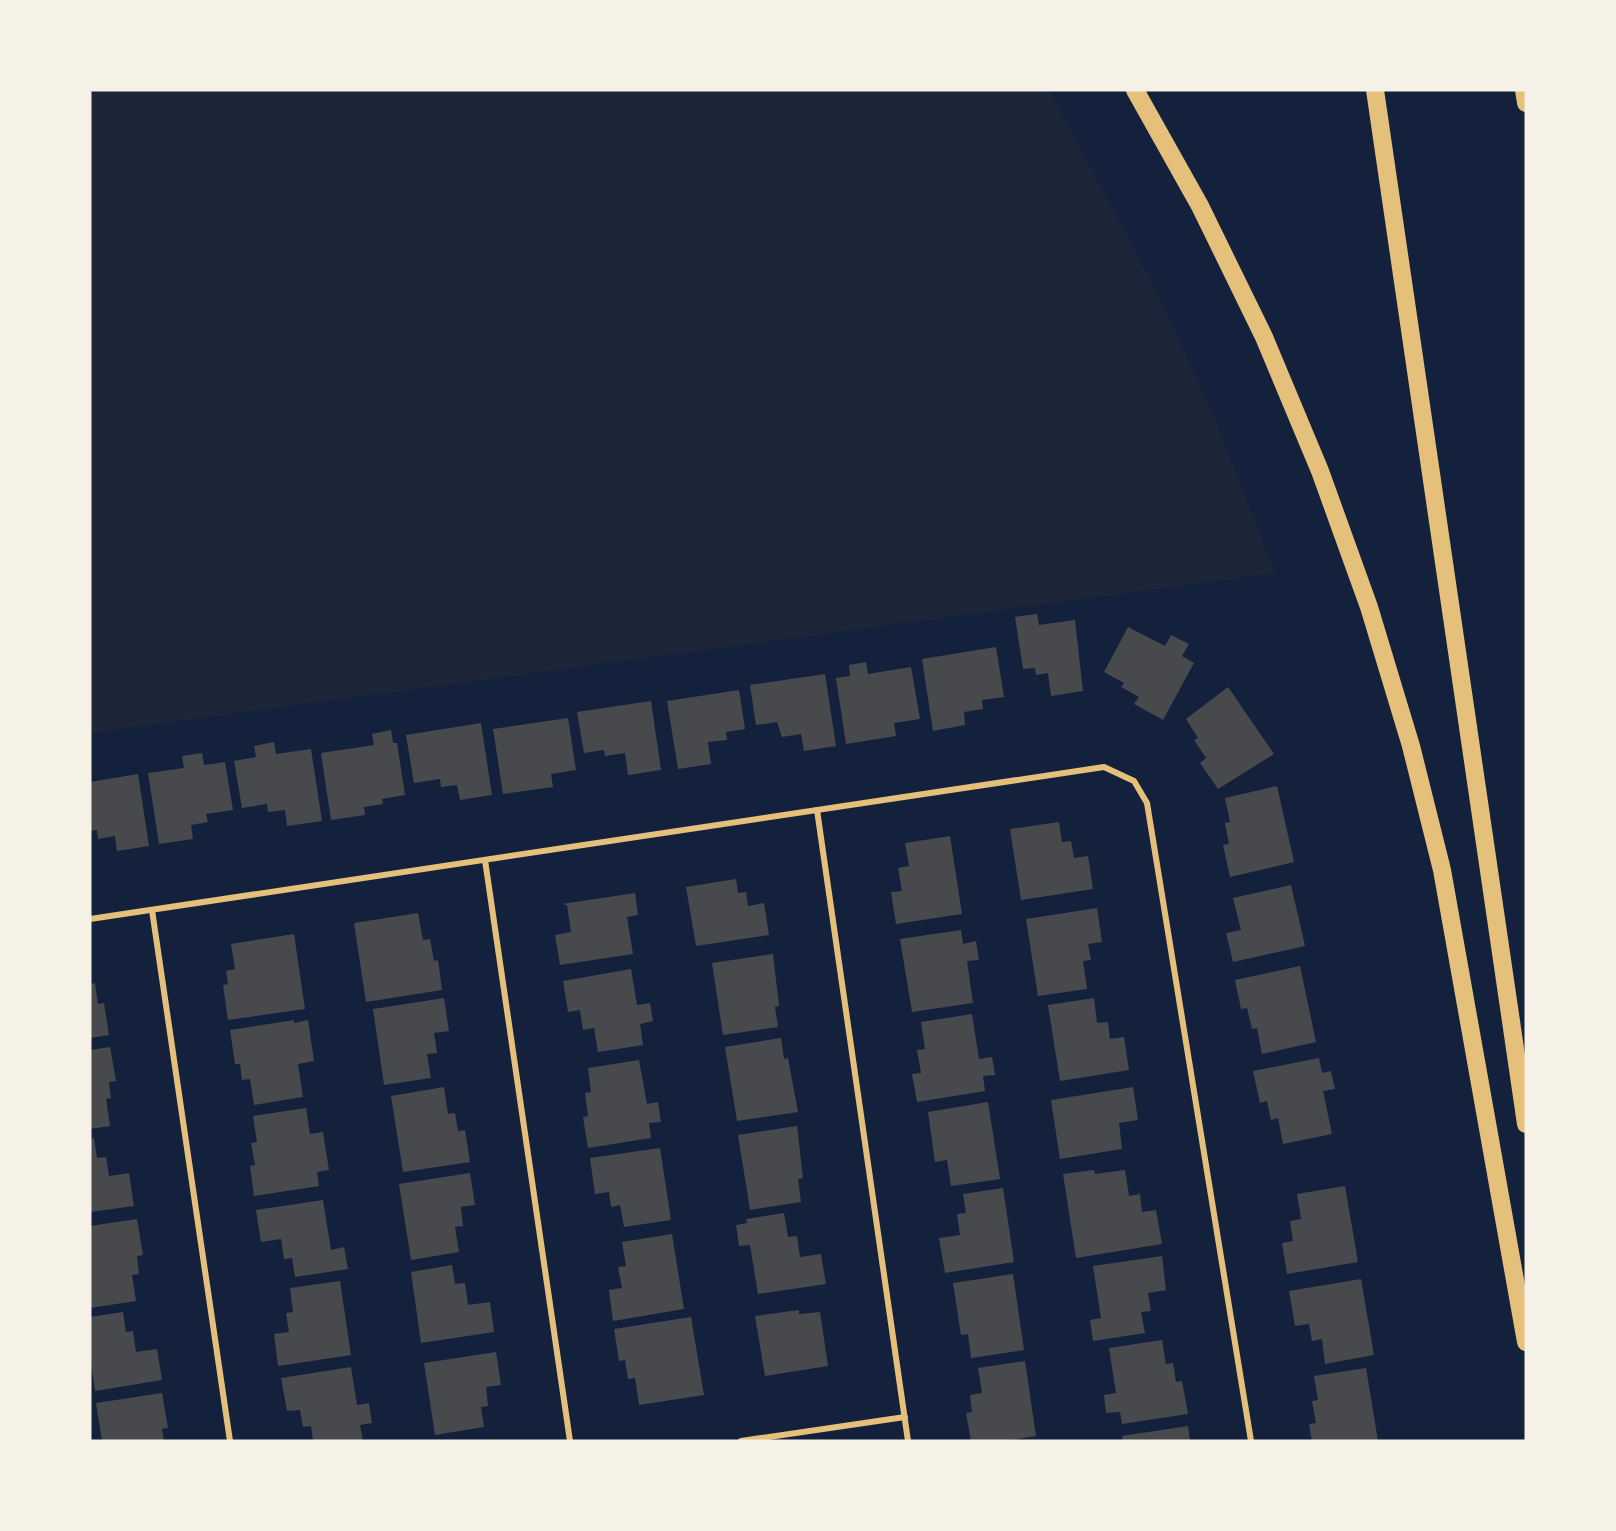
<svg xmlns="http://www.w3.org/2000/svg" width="1616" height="1531" font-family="'Golos Text',sans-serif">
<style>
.green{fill:#1d2539}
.building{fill:#48494c}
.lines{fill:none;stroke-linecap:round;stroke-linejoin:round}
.minor{stroke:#e5c07b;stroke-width:6}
.motorway{stroke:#e5c07b;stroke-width:18}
</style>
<rect width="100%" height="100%" fill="#14213d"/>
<!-- green -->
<path class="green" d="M90 90H1049L1153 284 1212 412 1275 573 90 733Z"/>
<!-- building -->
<g class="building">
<path d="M1037 614 1039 625 1075 620 1083 691 1051 696 1048 673 1036 675 1035 668 1023 669 1015 617Z"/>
<path d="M1128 627 1165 646 1171 635 1189 644 1182 656 1194 663 1163 720 1134 704 1139 697 1121 687 1124 683 1104 672Z"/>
<path d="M996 647 1004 697 982 700 983 709 964 712 965 725 933 731 922 659Z"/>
<path d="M866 662 868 674 911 667 920 719 894 723 896 736 846 744 836 678 850 676 849 665Z"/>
<path d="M825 674 836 746 804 751 801 734 782 737 777 722 756 725 750 685Z"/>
<path d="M1228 687 1274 754 1218 789 1200 763 1206 758 1194 740 1198 738 1186 719Z"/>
<path d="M739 690 745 729 726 732 727 740 708 742 711 764 678 769 667 701Z"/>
<path d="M651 701 661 770 628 775 625 753 605 756 604 750 584 753 577 712Z"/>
<path d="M568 718 576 770 551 774 553 787 503 794 493 729Z"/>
<path d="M481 723 492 795 460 800 457 785 441 787 440 779 414 783 406 735Z"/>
<path d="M391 730 393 743H397L405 795 382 799 383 804 364 807 365 815 331 820 321 753 374 745 372 734Z"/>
<path d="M274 742 276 754 311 749 322 821 287 826 285 810 268 812 267 804 242 808 234 761 256 757 254 746Z"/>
<path d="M202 753 204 765 225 762 233 810 206 814 208 822 191 825 193 839 159 844 148 773 184 768 182 756Z"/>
<path d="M138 774 149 846 117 851 115 836 98 839 97 830 90 831V782Z"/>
<path d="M1277 786 1294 862 1230 877 1223 845 1229 844 1225 823 1230 822 1225 798Z"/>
<path d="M1059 822 1062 842 1071 841 1074 858 1088 856 1093 889 1021 900 1010 829Z"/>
<path d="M950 836 962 914 896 924 891 892 902 891 898 868 909 866 905 843Z"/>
<path d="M736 879 738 893 746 892 748 906 764 903 769 935 696 946 686 887Z"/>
<path d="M1291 885 1305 946 1233 962 1226 933 1241 930 1233 898Z"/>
<path d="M635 893 638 915 627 917 633 954 560 965 555 935 571 932 567 905 562 904Z"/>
<path d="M1097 908 1102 942 1088 944 1091 960 1083 961 1087 989 1038 996 1026 919Z"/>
<path d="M418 913 423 940 430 939 434 961 438 960 442 990 366 1002 354 923Z"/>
<path d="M961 930 963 944 976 941 979 960 967 961 973 1003 912 1012 900 939Z"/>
<path d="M294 934 305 1009 228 1020 223 985 228 984 226 971 235 969 231 944Z"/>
<path d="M773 954 779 1006 775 1007 778 1027 723 1035 712 963Z"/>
<path d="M1300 966 1316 1042 1262 1054 1257 1028 1252 1029 1247 1008 1241 1009 1235 980Z"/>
<path d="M631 969 637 1005 650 1003 653 1021 640 1024 643 1045 598 1052 594 1028 583 1030 580 1010 568 1012 563 981Z"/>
<path d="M95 983 98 1004 104 1003 109 1035 90 1038V984Z"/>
<path d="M444 998 449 1031 434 1033 437 1053 427 1054 431 1078 384 1085 373 1009Z"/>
<path d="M1094 998 1097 1023 1108 1022 1110 1039 1124 1037 1129 1070 1060 1081 1048 1005Z"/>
<path d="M972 1014 979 1059 992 1057 995 1075 983 1076 985 1091 917 1102 912 1074 921 1073 917 1050 925 1049 921 1022Z"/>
<path d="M294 1020V1023L308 1020 314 1061 298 1064 303 1097 254 1105 250 1079 242 1080 240 1064H235L230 1030Z"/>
<path d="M781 1038 784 1059 788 1058 798 1112 737 1121 725 1047Z"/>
<path d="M110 1047 116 1081 109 1082 111 1098 106 1099 110 1126 90 1129V1050Z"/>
<path d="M1319 1058 1322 1073 1331 1071 1335 1089 1323 1091 1332 1134 1283 1144 1278 1118 1271 1120 1267 1101 1260 1103 1253 1071Z"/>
<path d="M639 1060 647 1104 658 1102 661 1122 649 1123 651 1138 588 1148 583 1117 588 1116 585 1093 591 1092 588 1068Z"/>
<path d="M444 1087 448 1114 455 1113 458 1131 465 1130 470 1162 403 1172 391 1096Z"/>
<path d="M1133 1087 1138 1120 1119 1123 1122 1149 1060 1159 1051 1100Z"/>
<path d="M988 1102 1000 1179 951 1186 947 1160 935 1162 928 1112Z"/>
<path d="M306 1108 310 1134 323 1132 329 1170 317 1172 319 1186 254 1196 250 1166 255 1165 251 1143 257 1142 253 1116Z"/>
<path d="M797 1126 803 1178 798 1179 801 1202 750 1210 738 1135Z"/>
<path d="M94 1138 97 1158 106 1157 109 1176 129 1173 134 1206 90 1212V1139Z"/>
<path d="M660 1148 671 1220 624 1227 620 1205 611 1207 609 1192 595 1194 590 1158Z"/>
<path d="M1094 1170 1095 1174 1125 1170 1129 1196 1140 1194 1142 1212 1156 1210 1162 1244 1076 1258 1063 1174Z"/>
<path d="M470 1173 475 1205 461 1207 463 1226 455 1227 459 1252 411 1260 399 1184Z"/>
<path d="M1345 1186 1358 1262 1287 1274 1282 1243 1293 1241 1290 1221 1301 1219 1297 1194Z"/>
<path d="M1003 1188 1014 1262 945 1273 939 1238 960 1235 957 1214 966 1213 963 1194Z"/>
<path d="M323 1200 331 1250 344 1247 348 1269 295 1277 292 1258 284 1259 281 1239 261 1242 256 1210Z"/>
<path d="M784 1213 788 1237 797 1236 800 1257 821 1254 826 1284 758 1294 750 1245 739 1246 736 1225 747 1223 746 1219Z"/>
<path d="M137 1219 143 1255 137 1256 139 1274 132 1275 136 1301 90 1308V1226Z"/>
<path d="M672 1234 684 1309 613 1321 609 1290 622 1288 618 1267 626 1266 622 1242Z"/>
<path d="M1162 1256 1166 1290 1148 1293 1151 1311 1141 1312 1145 1333 1093 1341 1090 1320 1101 1318 1093 1266Z"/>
<path d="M452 1265 455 1284 465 1283 468 1305 490 1302 494 1332 421 1343 411 1272Z"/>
<path d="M1013 1274 1024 1350 971 1358 968 1334 961 1335 953 1283Z"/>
<path d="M1361 1279 1374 1355 1325 1364 1322 1339 1312 1341 1309 1324 1295 1326 1289 1291Z"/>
<path d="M340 1281 351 1355 278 1366 274 1334 289 1332 286 1313 293 1312 290 1288Z"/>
<path d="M799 1310V1314L820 1312 828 1366 765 1376 755 1316Z"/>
<path d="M123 1312 126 1332 133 1331 136 1352 157 1349 162 1380 95 1391 90 1357V1317Z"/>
<path d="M691 1317 704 1395 639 1405 635 1378 628 1379 625 1360 619 1361 614 1329Z"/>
<path d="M1162 1340 1166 1364 1173 1363 1176 1382 1182 1381 1188 1414 1122 1424 1120 1412 1106 1413 1104 1395 1116 1393 1109 1348Z"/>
<path d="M496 1352 501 1385 486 1387 488 1406 481 1407 484 1427 435 1435 424 1363Z"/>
<path d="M1025 1361 1036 1436 1005 1441H971L966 1413 972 1412 970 1395 982 1393 978 1368Z"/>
<path d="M351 1367 357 1405 369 1403 372 1423 360 1425 363 1441H313L311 1426 303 1427 300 1410 287 1411 281 1378Z"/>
<path d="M1366 1368 1378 1441H1312L1309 1424 1316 1423 1312 1401 1318 1400 1314 1376Z"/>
<path d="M162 1393 168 1428 162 1429 164 1441H102L96 1403Z"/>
<path d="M1188 1426 1190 1441H1123L1122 1436Z"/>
</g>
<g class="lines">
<!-- minor -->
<g class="minor">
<path d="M817 810 908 1441"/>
<path d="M485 860 570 1441"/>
<path d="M152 910 230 1441"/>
<path d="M90 919 1104 767 1134 781 1147 803 1251 1441"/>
<path d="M741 1441 905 1417"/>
</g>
<!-- motorway -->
<g class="motorway">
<path d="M1135 90 1200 206 1264 337 1320 471 1369 607 1411 746 1442 870 1526 1342"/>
<path d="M1375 90 1526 1124"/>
<path d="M1524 90 1526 103"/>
</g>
</g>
<!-- border -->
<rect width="1616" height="1531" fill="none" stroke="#f6f1e7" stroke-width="183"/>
</svg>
